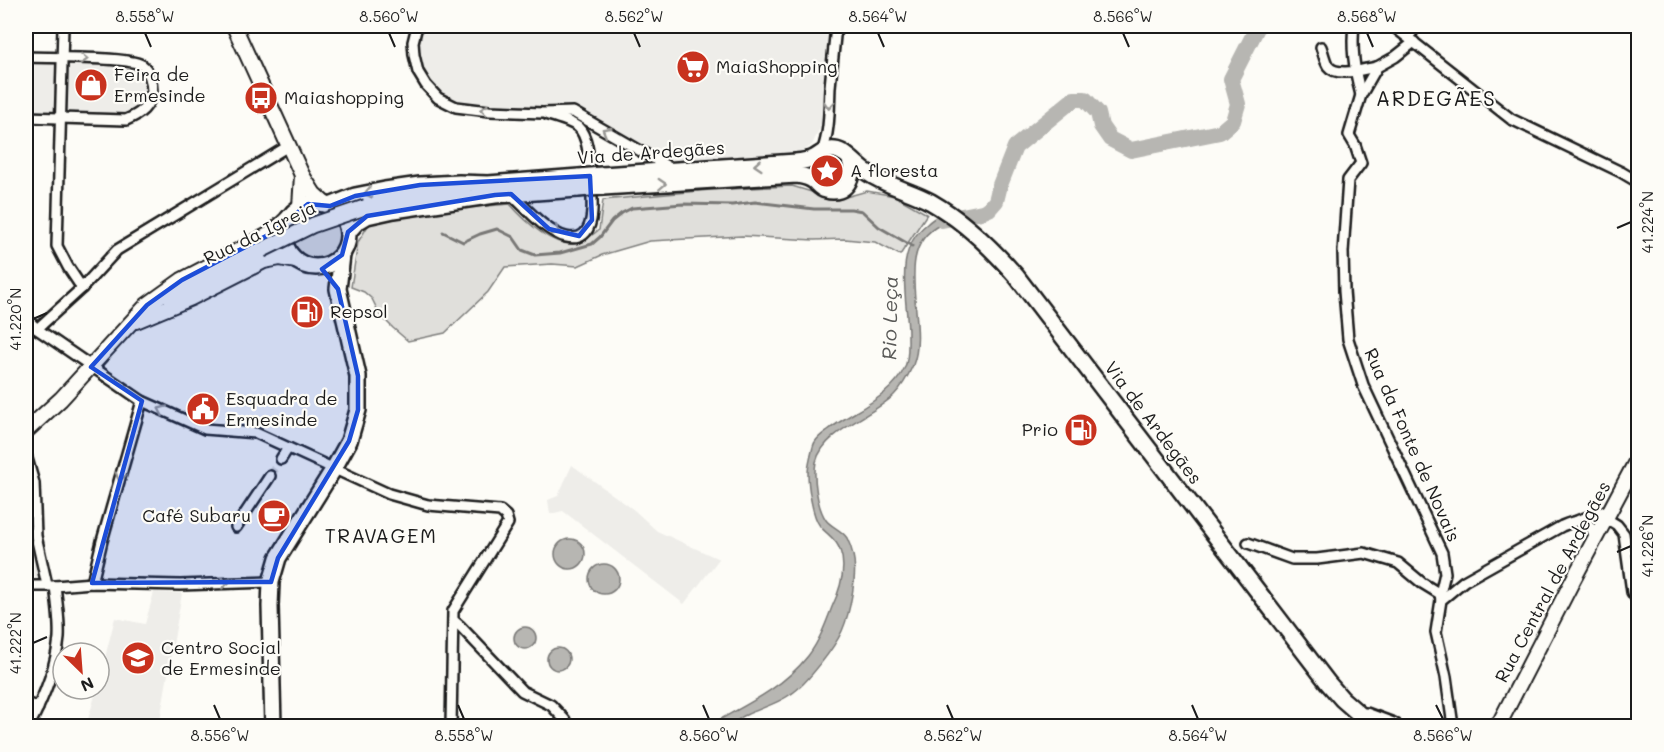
<svg xmlns="http://www.w3.org/2000/svg" width="1664" height="752" font-family="Mali,sans-serif">
<style>
.built{fill:#eeede9}
.green{fill:#e0dfdb;stroke:#7e7e7c;stroke-width:1.5}
.water{fill:#b7b6b2;stroke:#797876;stroke-width:1.5}
.lines{fill:none;stroke-linecap:round;stroke-linejoin:round}
.stream{stroke:#797876;stroke-width:3}
.river{stroke:#b7b6b2;stroke-width:16}
.street-tunnel{stroke:#dbdad6;stroke-width:9;stroke-dasharray:9 4.5;stroke-linecap:butt}
.street-casing{stroke:#1c1c1c;stroke-width:14}
.secondary-casing{stroke:#1c1c1c;stroke-width:18}
.primary-casing{stroke:#1c1c1c;stroke-width:20}
.street{stroke:#fdfcf7;stroke-width:9}
.secondary{stroke:#fdfcf7;stroke-width:14}
.primary{stroke:#fdfcf7;stroke-width:15}
.secondary-bridge-casing{stroke:#1c1c1c;stroke-width:18;stroke-linecap:butt}
.primary-bridge-casing{stroke:#1c1c1c;stroke-width:20;stroke-linecap:butt}
.secondary-bridge{stroke:#fdfcf7;stroke-width:14}
.primary-bridge{stroke:#fdfcf7;stroke-width:15}
.oneway{stroke:#989794}
.marked{fill:#1d4ed8;fill-opacity:0.2;stroke:#1d4ed8;stroke-width:4.5;stroke-linejoin:round}
.ticks{fill:none;stroke:#1c1c1c;stroke-width:2}
.labels{text-anchor:middle;stroke-width:4.5;stroke-linejoin:round;paint-order:stroke}
.poi-label{font-size:18px;fill:#1c1c1c;stroke:#fdfcf7;text-anchor:start}
.street-label{font-size:18px;fill:#1c1c1c;stroke:#fdfcf7}
.water-label{font-size:20px;font-style:italic;fill:#5a5a58;stroke:#fdfcf7}
.neighbourhood-label{font-size:20px;letter-spacing:1.5px;fill:#1c1c1c;stroke:#fdfcf7}
.quarter-label{font-size:21px;letter-spacing:1.5px;fill:#1c1c1c;stroke:#fdfcf7}
.neatline{fill:none;stroke:#1c1c1c;stroke-width:2}
.ticks-label{font-size:15px;text-anchor:middle;fill:#1c1c1c}
</style>
<rect width="100%" height="100%" fill="#fdfcf7"/>
<filter id="ink" filterUnits="userSpaceOnUse"><feTurbulence type="fractalNoise" baseFrequency=".0167" numOctaves="2"/><feDisplacementMap in="SourceGraphic" scale="12" xChannelSelector="R" yChannelSelector="G"/><feConvolveMatrix kernelMatrix="1 2 1 2 8 2 1 2 1" color-interpolation-filters="sRGB"/></filter>
<g filter="url(#ink)">
<!-- built -->
<g class="built">
<path d="M424 26H831L825 103 820 128 812 145 796 156 682 162 662 156 575 108 465 104 445 98 429 82 418 60 419 36Z"/>
<path d="M26 53 114 55 129 56 141 60 148 66 154 74 157 89 155 98 145 115 128 123 26 122Z"/>
<path d="M572 465 634 510 657 531 719 559 684 604 563 511 550 514 548 500 558 496Z"/>
<path d="M26 467 33 529 43 577H26Z"/>
<path d="M154 592 182 593 159 726H86L97 689H99V681L115 618 145 624Z"/>
</g>
<!-- green -->
<g class="green">
<circle cx="832" cy="171" r="13"/>
<path d="M792 186 828 197H846L867 191 895 196 927 214 900 255 875 242 845 239 814 240 742 236 650 241 602 255 578 266 552 264 505 267 488 292 445 333 408 341 393 328 380 315 372 299 364 292 351 287 358 242 369 224 438 210 510 204C524 220 555 250 578 243 585 240 593 234 599 230L603 200 710 190Z"/>
<circle cx="316" cy="236" r="26"/>
</g>
<!-- water -->
<g class="water">
<path d="M946 211 958 221C952 222 945 222 940 225 890 249 930 323 913 365 909 374 901 388 894 395 872 417 824 430 816 462 813 477 817 507 826 520 831 527 842 530 847 538 849 542 852 550 853 555 858 573 850 613 842 631 835 647 806 685 791 694 777 704 761 708 746 715 740 717 736 722 731 725 725 728 715 726 708 726 744 706 782 689 808 656 819 642 826 623 832 607 840 590 847 568 840 550 836 538 826 534 820 526 812 516 808 485 808 473 808 467 810 460 811 455 812 451 813 445 815 442 818 437 824 433 828 430 854 410 891 398 905 367 909 357 908 345 908 335 908 298 892 251 927 224 932 219 939 215 946 211Z"/>
<circle cx="570" cy="554" r="15"/>
<circle cx="604" cy="579" r="15"/>
<circle cx="525" cy="638" r="11"/>
<circle cx="558" cy="659" r="11"/>
</g>
<g class="lines">
<!-- stream -->
<path class="stream" d="M443 232 463 242 480 234 497 229 513 237 522 250 535 255 560 253 592 244 600 237 612 221 622 213 632 208 683 204 732 205 755 202 814 209H851L862 211 879 227 912 246"/>
<!-- river -->
<path class="river" d="M942 220 982 212 989 209 996 201 1000 185 1015 147 1074 99H1085L1098 113 1101 126 1110 139 1131 150 1220 132 1233 121 1238 104 1231 79 1258 26"/>
<!-- street-tunnel -->
<path class="street-tunnel" d="M270 476 281 459"/>
<defs>
<g id="street">
<path d="M63 26 57 246 68 267 82 288"/>
<path d="M417 26 413 42 414 55 418 72 426 85 438 98 456 107 489 111 543 113 573 112 670 168"/>
<path d="M1354 26C1351 49 1355 73 1361 95"/>
<path d="M1393 26 1511 119 1621 172 1638 182"/>
<path d="M1408 37 1417 26"/>
<path d="M1414 42 1395 57 1377 67 1361 95 1349 135 1355 145 1361 163 1348 180 1343 252 1344 291 1348 339 1363 385 1442 553 1445 573 1440 594 1441 600"/>
<path d="M1321 47C1323 52 1325 62 1328 66 1337 78 1364 69 1377 67"/>
<path d="M26 57C47 58 127 56 142 65 149 70 152 82 152 91 150 107 140 114 126 120L26 117"/>
<path d="M822 152C830 131 829 109 830 87 832 66 834 46 836 26"/>
<path d="M511 194C525 207 546 232 566 237 600 245 592 195 590 176 589 162 589 137 578 127 572 122 555 117 548 115"/>
<path d="M26 318 37 329 142 401 205 429 256 433 389 494 428 505 500 511 506 516 508 523 453 611 451 726"/>
<path d="M37 329 82 288 117 250 290 145"/>
<path d="M26 455 34 483 36 536 47 585"/>
<path d="M281 459 288 448"/>
<path d="M1607 519 1617 525 1624 534 1632 592 1638 601"/>
<path d="M1579 520 1611 509"/>
<path d="M236 527 270 476"/>
<path d="M1248 543 1292 559H1317L1364 553 1398 563 1422 583 1440 594"/>
<path d="M92 583 102 541 142 401"/>
<path d="M26 586H55L92 583 180 585 271 582"/>
<path d="M453 620 460 626 522 691 551 705 565 720V726"/>
<path d="M26 703 38 708"/>
<path d="M29 726C43 699 56 669 59 638 60 621 57 603 55 586"/>
<path d="M1453 726 1446 677 1436 632 1441 600 1464 581 1562 526C1580 518 1591 517 1595 541"/>
</g>
<g id="secondary">
<path d="M234 26 302 175 314 194 325 204"/>
<path d="M300 207 302 175"/>
<path d="M366 207 412 197 464 188"/>
<path d="M171 298 262 250"/>
<path d="M136 321 191 298 264 261 280 258 296 261"/>
<path d="M26 431 61 399 147 305 182 280 272 233 291 215"/>
<path d="M1495 726 1500 722 1573 580 1638 458"/>
</g>
<g id="primary">
<path d="M602 175 796 162C802 161 808 161 814 158 821 154 825 149 835 150 846 151 858 167 868 173 887 186 911 191 931 202 964 221 992 248 1017 277L1328 683 1342 699 1373 726"/>
<path d="M603 187 797 175C803 176 810 177 815 182 819 186 821 189 826 190 846 196 855 176 850 160"/>
<circle cx="316" cy="235" r="32"/>
<path d="M330 206 355 196 385 190 420 185 459 183 488 184 579 177"/>
<path d="M348 232 357 222 367 216 394 210 495 195 578 189"/>
<path d="M1366 716 1393 726"/>
<path d="M273 726 270 606 271 582 278 558 333 470 349 441 358 410V376L338 289 342 255"/>
</g>
</defs>
<!-- street casing -->
<use href="#street" class="street-casing"/>
<!-- secondary casing -->
<use href="#secondary" class="secondary-casing"/>
<!-- primary casing -->
<use href="#primary" class="primary-casing"/>
<!-- street -->
<use href="#street" class="street"/>
<!-- secondary -->
<use href="#secondary" class="secondary"/>
<!-- primary -->
<use href="#primary" class="primary"/>
<defs>
<path id="secondary-bridge" d="M262 250 313 225 366 207"/>
<g id="primary-bridge">
<path d="M579 177 602 175"/>
<path d="M578 189 603 187"/>
</g>
</defs>
<!-- secondary-bridge casing -->
<use href="#secondary-bridge" class="secondary-bridge-casing"/>
<!-- primary-bridge casing -->
<use href="#primary-bridge" class="primary-bridge-casing"/>
<!-- secondary-bridge -->
<use href="#secondary-bridge" class="secondary-bridge"/>
<!-- primary-bridge -->
<use href="#primary-bridge" class="primary-bridge"/>
</g>
<!-- one-way arrows -->
<defs><path id="oneway-chevron" d="M-2-3.5L2.5 0L-2 3.5" fill="none" stroke-width="1.6" stroke-linecap="round" stroke-linejoin="round" transform="scale(1.5)"/></defs>
<g class="oneway">
<use href="#oneway-chevron" transform="translate(84 59) rotate(2)"/>
<use href="#oneway-chevron" transform="translate(829 105) rotate(93)"/>
<use href="#oneway-chevron" transform="translate(484 110) rotate(-175)"/>
<use href="#oneway-chevron" transform="translate(606 131) rotate(-149)"/>
<use href="#oneway-chevron" transform="translate(758 165) rotate(176)"/>
<use href="#oneway-chevron" transform="translate(662 184) rotate(-3)"/>
<use href="#oneway-chevron" transform="translate(368 193) rotate(168)"/>
<use href="#oneway-chevron" transform="translate(556 231) rotate(29)"/>
<use href="#oneway-chevron" transform="translate(162 410) rotate(-156)"/>
<use href="#oneway-chevron" transform="translate(120 477) rotate(106)"/>
<use href="#oneway-chevron" transform="translate(225 583) rotate(-2)"/>
</g>
</g>
<!-- marked area -->
<path class="marked" d="M590 176 592 220 579 236 549 229 511 194 495 195 367 216 348 232 342 255 322 269 338 289 358 376V410L349 441 278 558 271 582 92 583 142 401 91 367 147 305 182 280 272 233 308 204 330 206 355 196 420 185Z"/>
<!-- ticks -->
<path class="ticks" d="M145 33 151 47M389 33 395 47M634 33 640 47M878 33 884 47M1123 33 1129 47M1367 33 1373 47M1617 228 1631 222M33 319 47 313M1617 552 1631 546M33 643 47 637M214 705 220 719M458 705 464 719M703 705 709 719M947 705 953 719M1192 705 1198 719M1436 705 1443 719"/>
<!-- icons -->
<defs>
<symbol id="supermarket-disc" viewBox="-11 -11 22 22"><circle r="9.5" fill="#c8321e" stroke="#fdfcf7"/><path d="M-6-5.5h2.5l.6 2H6L4.5 2H-2.5L-4.4-4H-6ZM-1.5 3.2a1.3 1.3 0 1 0 .1 0ZM3 3.2a1.3 1.3 0 1 0 .1 0Z" fill="#fff"/></symbol>
<symbol id="shop-disc" viewBox="-11 -11 22 22"><circle r="9.5" fill="#c8321e" stroke="#fdfcf7"/><path d="M-5-2.5h2.3a2.7 3.5 0 0 1 5.4 0H5L5.5 6h-11ZM-1.5-2.5h3a1.5 2.3 0 0 0-3 0Z" fill="#fff"/></symbol>
<symbol id="bus-disc" viewBox="-11 -11 22 22"><circle r="9.5" fill="#c8321e" stroke="#fdfcf7"/><path d="M-5-6H5V4H4V6H2V4H-2V6H-4V4H-5ZM-3.5-4V0h7V-4ZM-3.5 1.2v1.5H-2V1.2ZM2 1.2v1.5H3.5V1.2Z" fill="#fff"/></symbol>
<symbol id="sight-disc" viewBox="-11 -11 22 22"><circle r="9.5" fill="#c8321e" stroke="#fdfcf7"/><path d="M0-6L1.8-2.2L6-1.7L2.9 1.2L3.7 5.4L0 3.3L-3.7 5.4L-2.9 1.2L-6-1.7L-1.8-2.2Z" fill="#fff"/></symbol>
<symbol id="fuel-disc" viewBox="-11 -11 22 22"><circle r="9.5" fill="#c8321e" stroke="#fdfcf7"/><path d="M-5.5-6h7V0h2V4h1.3V-2.5L3-4.5l.8-.8L6-3V5H2.5V1h-1V6h-7ZM-4.2-4.7v3.2H.2V-4.7Z" fill="#fff"/></symbol>
<symbol id="civic-disc" viewBox="-11 -11 22 22"><circle r="9.5" fill="#c8321e" stroke="#fdfcf7"/><path d="M-.6-6.5H3V-4.5H.6V-3L4-1V1h2V6H-6V1h2V-1L-.6-3ZM-1.2 2.5V6h2.4V2.5Z" fill="#fff"/></symbol>
<symbol id="cafe-disc" viewBox="-11 -11 22 22"><circle r="9.5" fill="#c8321e" stroke="#fdfcf7"/><path d="M-5.5-4.5H6V0H3Q3 3.5 0 3.5H-2.5Q-5.5 3.5-5.5 0ZM3-3.2v2h1.7v-2ZM-6 4.5H4V6H-6Z" fill="#fff"/></symbol>
<symbol id="school-disc" viewBox="-11 -11 22 22"><circle r="9.5" fill="#c8321e" stroke="#fdfcf7"/><path d="M0-5L7-2L0 1L-7-2ZM-4 1L0 2.5L4 1V4Q0 6-4 4Z" fill="#fff"/></symbol>
</defs>
<g fill-rule="evenodd">
<use href="#supermarket-disc" x="674" y="48" width="38" height="38"/>
<use href="#shop-disc" x="72" y="66" width="38" height="38"/>
<use href="#bus-disc" x="242" y="79" width="38" height="38"/>
<use href="#sight-disc" x="808" y="152" width="38" height="38"/>
<use href="#fuel-disc" x="288" y="293" width="38" height="38"/>
<use href="#civic-disc" x="184" y="390" width="38" height="38"/>
<use href="#fuel-disc" x="1062" y="411" width="38" height="38"/>
<use href="#cafe-disc" x="255" y="497" width="38" height="38"/>
<use href="#school-disc" x="119" y="639" width="38" height="38"/>
</g>
<g class="labels">
<!-- poi labels -->
<g class="poi-label">
<text x="716" y="73">MaiaShopping</text>
<text x="114" y="81">Feira de<tspan x="114" dy="21">Ermesinde</tspan></text>
<text x="284" y="104">Maiashopping</text>
<text x="850" y="177">A floresta</text>
<text x="330" y="318">Repsol</text>
<text x="226" y="405">Esquadra de<tspan x="226" dy="21">Ermesinde</tspan></text>
<text x="1058" y="436" text-anchor="end">Prio</text>
<text x="251" y="522" text-anchor="end">Café Subaru</text>
<text x="161" y="654">Centro Social<tspan x="161" dy="21">de Ermesinde</tspan></text>
</g>
<!-- street labels -->
<g class="street-label">
<text transform="translate(651 153) rotate(-4)" y="6">Via de Ardegães</text>
<text transform="translate(260 233) rotate(-26)" y="6">Rua da Igreja</text>
<text transform="translate(1153 423) rotate(53)" y="6">Via de Ardegães</text>
<text transform="translate(1412 445) rotate(66)" y="6">Rua da Fonte de Novais</text>
<text transform="translate(1553 582) rotate(-62)" y="6">Rua Central de Ardegães</text>
</g>
<!-- water labels -->
<g class="water-label">
<text transform="translate(890 318) rotate(-89)" y="7">Rio Leça</text>
</g>
<!-- neighbourhood labels -->
<g class="neighbourhood-label">
<text x="381" y="543">TRAVAGEM</text>
</g>
<!-- quarter labels -->
<g class="quarter-label">
<text x="1436" y="106">ARDEGÃES</text>
</g>
</g>
<!-- margin -->
<rect width="1664" height="752" fill="none" stroke="#fdfcf7" stroke-width="66"/>
<!-- north arrow -->
<g transform="translate(81 671) rotate(155)"><circle r="28" fill="#fdfcf7" stroke="#a3a29f" stroke-width="1.5"/>
<path d="M0-4.5L10 22L0 15L-10 22Z" fill="#c8321e"/>
<text y="-9" font-size="16" font-weight="bold" text-anchor="middle" fill="#1c1c1c">N</text>
</g>
<rect x="33" y="33" width="1598" height="686" class="neatline"/>
<g class="ticks-label">
<text x="145" y="22">8.558°W</text>
<text x="389" y="22">8.560°W</text>
<text x="634" y="22">8.562°W</text>
<text x="878" y="22">8.564°W</text>
<text x="1123" y="22">8.566°W</text>
<text x="1367" y="22">8.568°W</text>
<text transform="translate(1648 222) rotate(-90)" y="5">41.224°N</text>
<text transform="translate(16 319) rotate(-90)" y="5">41.220°N</text>
<text transform="translate(1648 546) rotate(-90)" y="5">41.226°N</text>
<text transform="translate(16 643) rotate(-90)" y="5">41.222°N</text>
<text x="220" y="741">8.556°W</text>
<text x="464" y="741">8.558°W</text>
<text x="709" y="741">8.560°W</text>
<text x="953" y="741">8.562°W</text>
<text x="1198" y="741">8.564°W</text>
<text x="1443" y="741">8.566°W</text>
</g>
</svg>
